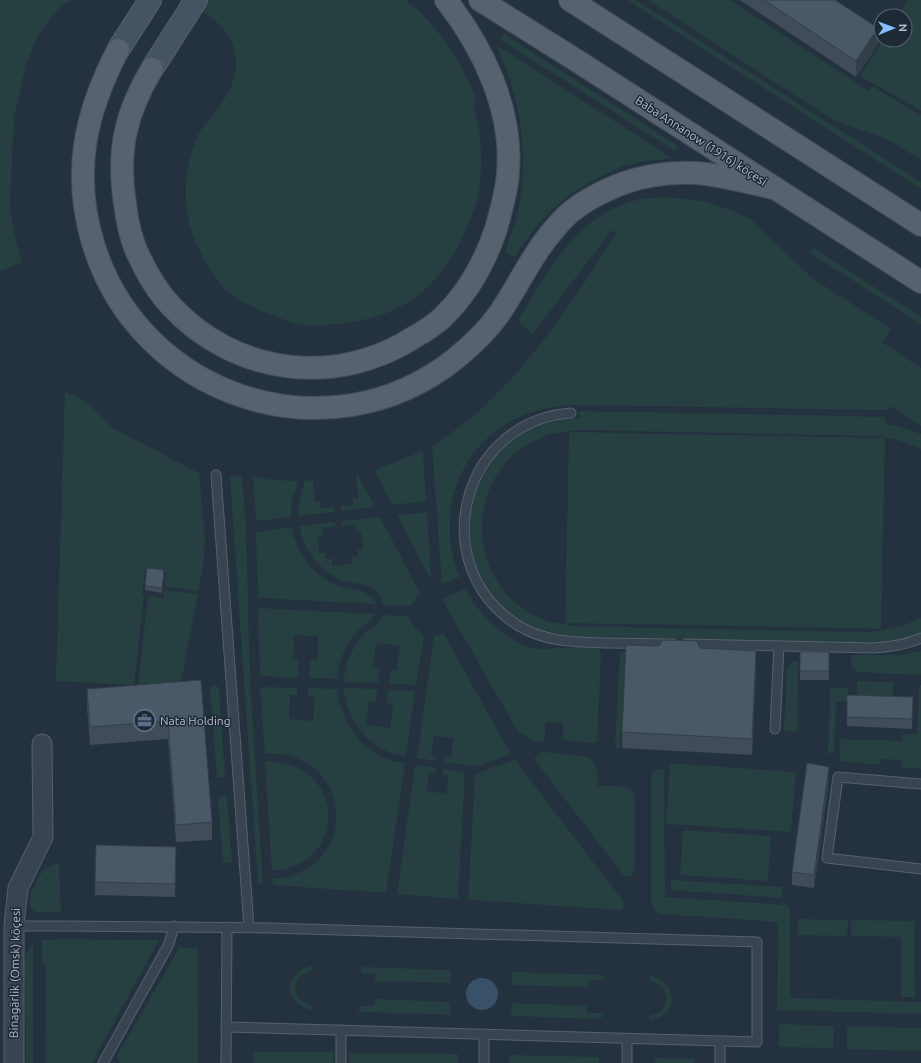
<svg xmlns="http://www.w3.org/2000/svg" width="921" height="1063" font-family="Ubuntu,sans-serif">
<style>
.green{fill:#263f40}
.water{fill:#385169}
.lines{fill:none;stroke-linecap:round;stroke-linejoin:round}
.service-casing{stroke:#56616d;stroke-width:11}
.minor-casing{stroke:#56616d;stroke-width:21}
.secondary-casing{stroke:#56616d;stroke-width:24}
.primary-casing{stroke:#414d58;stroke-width:24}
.service{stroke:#38444f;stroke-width:9}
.minor{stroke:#38444f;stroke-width:19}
.secondary{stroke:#465362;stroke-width:22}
.primary{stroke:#56636f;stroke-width:22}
.wall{fill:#404d59}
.shaded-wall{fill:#343e49}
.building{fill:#4a5968;stroke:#343e49}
.labels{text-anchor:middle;stroke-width:3;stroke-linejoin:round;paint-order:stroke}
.street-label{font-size:12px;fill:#b4beca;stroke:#1d2934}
.poi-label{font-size:12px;fill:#b4beca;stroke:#1d2934;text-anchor:start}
</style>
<rect width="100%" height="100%" fill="#24323f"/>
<!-- green -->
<g class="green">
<path d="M0 0H72L59 8 39 34 27 62 14 115 10 208 14 233 22 262 0 271Z"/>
<path d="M177 0H406C439 26 461 62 477 100L475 101 474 104C475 115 479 126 480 138 482 160 482 185 475 206 466 237 446 272 421 293 397 313 367 321 336 324 325 325 313 327 302 325 295 324 287 321 280 318 261 311 242 304 226 290 218 282 212 273 206 263 183 223 179 185 195 142 201 125 214 115 223 101 248 64 236 30 198 9 192 5 184 3 177 0Z"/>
<path d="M627 0H636L921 182V189Z"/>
<path d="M648 0H730L869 91 872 86 921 115V160L887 139 846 125 827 116Z"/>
<path d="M908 0H921V111L860 76 883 40H905V16H898Z"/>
<path d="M504 34 678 146 675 151 501 40Z"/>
<path d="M496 45 672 158C657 160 642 161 627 165 614 169 602 175 590 182 555 203 537 222 515 257L505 252C510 236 517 219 520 202 529 147 519 95 496 45Z"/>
<path d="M665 197 703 201 733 211 750 219 812 278 891 329 882 342 921 368V426L890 406 889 409 884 410 567 405C546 408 527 412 509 422 454 454 437 520 459 577L442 584 432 446C511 397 568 310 616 233L612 230 532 335 518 320C550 270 574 216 637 200 646 198 655 198 665 197Z"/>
<path d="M813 248 921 317V324L810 253Z"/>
<path d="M65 391 85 401 114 429 199 473 205 538 204 561 198 591 165 587 166 572 145 570 142 595H144L134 685 56 681Z"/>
<path d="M580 411 885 417V424L897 426 921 434V449C905 441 891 438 874 436L581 430C569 431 556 432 545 436 470 464 460 565 525 610 540 621 558 624 577 626L870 632C889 630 904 626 921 618V633C906 640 890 642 874 643L576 637C563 636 549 635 537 629 461 597 444 495 509 442 530 425 554 420 580 418Z"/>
<path d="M569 432 885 438 881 629 565 623Z"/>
<path d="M423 451 426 501 392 505 374 470Z"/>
<path d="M356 474H357L375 507 341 511V506L353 505V498H358Z"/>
<path d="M242 476 246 528 250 681 263 885 258 884 230 477Z"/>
<path d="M253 476 272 480 298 481 292 501 291 517 256 521Z"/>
<path d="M313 480 315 502 320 501 321 508 334 507V512L298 516 299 503 305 481Z"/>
<path d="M427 512 431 580 397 515Z"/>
<path d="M380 517 421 595 416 597 411 606 383 605C382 597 375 589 368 586 362 583 354 584 347 582 322 574 304 552 299 526L335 522V526L323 528V535H318L319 553H325L326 559H332V566L352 564V557L358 556V550L363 549 361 531 356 532 355 525 342 526V521Z"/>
<path d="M292 527C296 552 314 577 338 586 352 591 370 588 376 604L258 598 256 532Z"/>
<path d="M465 589C479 614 504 641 533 648 541 650 552 648 560 648 571 648 590 646 600 649L601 654 597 741 594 743H590L563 740V723L545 722V738L542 742 535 741 518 732 442 599Z"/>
<path d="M164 590 198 594 180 687 138 685 148 596 164 598Z"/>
<path d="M258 608 375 614C371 621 364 625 359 630 345 644 339 660 337 679L309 678 310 660H317L318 636 294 635 293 659H299L298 678 260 676Z"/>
<path d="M382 615 409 616C411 626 416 630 424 635L416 685 389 684 391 670H397L400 646 376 643 373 667 380 668 378 683 344 682C344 664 353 646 365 633 372 627 379 624 382 615Z"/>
<path d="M443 633 511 754 475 767 444 762 445 757H451L453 738 434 736 431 755 437 756 436 761 417 758 434 636Z"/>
<path d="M921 651V675L857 672C850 669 851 662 851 655H897Z"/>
<path d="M622 652H626L620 749H617L615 746 620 655Z"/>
<path d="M794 661H798L797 732 784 731V728L787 672 790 664Z"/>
<path d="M857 681 893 682V698L857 697Z"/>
<path d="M214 685 217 686 219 689 225 777 217 778 210 690 211 687Z"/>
<path d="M919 685H921V769L902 767V760L881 759 880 765 840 761V739L902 741 903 734H917Z"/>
<path d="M260 687 297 688V695H290L289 719 313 721 315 696H308V688L337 689C341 725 367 760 405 763L386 893 273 885 272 879C363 873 354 748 265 754Z"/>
<path d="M344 688 377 689 376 702 369 701 366 725 390 728 393 704 386 703 388 690 415 691 406 756C373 753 345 721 344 688Z"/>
<path d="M830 688H848V702H836L834 753H828Z"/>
<path d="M544 752 587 757C600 763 597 774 597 786 608 786 629 783 635 795V865L634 872 630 877 624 876 534 759 540 753Z"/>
<path d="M515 760 623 901 624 906 622 910 468 900 475 774Z"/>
<path d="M265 762C344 757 352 866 272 871Z"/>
<path d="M670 763 796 772 791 832 666 824Z"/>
<path d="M415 765 436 768 435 773H429L427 791 446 794 449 775 443 774V769L465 772 458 899 397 894Z"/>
<path d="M658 769H664L665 897 786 905 790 909V998L921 1002V1014L777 1010 778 922 661 914C654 912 652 908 651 902V780L653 772Z"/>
<path d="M222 795 226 796 227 799 232 862 223 863 218 800 220 797Z"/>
<path d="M683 830 771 836 768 881 680 875Z"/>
<path d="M59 862 61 912H36C22 905 36 880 43 871 47 867 53 864 59 862Z"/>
<path d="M671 880 782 887 781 898 671 890Z"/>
<path d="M798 919 848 920 847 936 797 935Z"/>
<path d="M851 920 914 921 915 997H901V937L851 936Z"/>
<path d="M62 939 159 940 92 1063H45L46 966 42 964V940Z"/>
<path d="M33 943V1063H26L25 959 26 954Z"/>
<path d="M197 947 198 1063H120L117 1056 179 948Z"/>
<path d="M313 966V971C290 974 289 1000 312 1005V1010C282 1003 283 970 313 966Z"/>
<path d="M361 967 451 970 450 983 375 981V973H361Z"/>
<path d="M512 972 603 975V980H588V987L512 985Z"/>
<path d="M651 976C679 982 679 1017 649 1020V1016C672 1012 673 986 650 981Z"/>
<path d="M375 999 450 1002V1015L359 1012V1006H374Z"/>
<path d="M512 1003 587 1006V1013H602L601 1019 511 1016Z"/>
<path d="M779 1024 834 1026 833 1048 779 1047Z"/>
<path d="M847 1026 921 1028V1051L847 1049Z"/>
<path d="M254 1052H333V1063H253Z"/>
<path d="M349 1053 458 1054V1063H349Z"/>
<path d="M509 1055 599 1057V1063H509Z"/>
<path d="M655 1058 694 1059V1063H655Z"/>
</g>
<!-- water -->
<circle class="water" cx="482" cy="994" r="16"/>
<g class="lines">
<defs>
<g id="service">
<path d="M571 413C460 421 424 567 519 626 547 643 578 642 609 643 631 643 652 644 673 644"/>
<path d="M216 475 249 927"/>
<path d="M686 644 874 648C890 647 906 645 921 638"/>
<path d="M775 729 779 646"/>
<path d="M921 784 838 777 827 858 921 869"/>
<path d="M14 926H61L270 928 757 942V1042L226 1027"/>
<path d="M103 1063 169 944 174 926"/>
<path d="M226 1063 227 927"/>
<path d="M341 1063V1030"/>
<path d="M484 1063V1034"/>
<path d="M627 1063V1039"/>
<path d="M720 1063V1042"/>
</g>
<path id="minor" d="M14 1063V926L18 888 43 837 42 744"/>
<g id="secondary">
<path d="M118 50 150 0"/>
<path d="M152 69 196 0"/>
</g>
<g id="primary">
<path d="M480 0 579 62 921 282"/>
<path d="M570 0 921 225"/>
<path d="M118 50C85 113 72 173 93 243 139 397 328 460 455 359 471 346 487 331 499 314 519 285 533 252 557 226 569 211 586 200 603 192 634 176 671 170 706 174 728 177 751 183 773 188"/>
<path d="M152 69C125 114 117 151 125 204 127 220 130 237 137 252 146 272 156 290 171 306 235 375 337 388 416 336 425 331 434 325 442 318 467 294 485 262 496 229 501 211 507 191 508 172 513 109 483 48 446 0"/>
</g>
</defs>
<!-- service casing -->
<use href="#service" class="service-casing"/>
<!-- minor casing -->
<use href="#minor" class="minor-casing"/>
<!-- secondary casing -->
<use href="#secondary" class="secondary-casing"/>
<!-- primary casing -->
<use href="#primary" class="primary-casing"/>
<!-- service -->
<use href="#service" class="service"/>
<!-- minor -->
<use href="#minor" class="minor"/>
<!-- secondary -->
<use href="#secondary" class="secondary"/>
<!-- primary -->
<use href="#primary" class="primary"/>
</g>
<!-- wall -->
<g class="wall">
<path d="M740 0H835L878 44 856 77Z"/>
<path d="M164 575 162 593 145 590V586Z"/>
<path d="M700 648 756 668 752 755 622 748V732Z"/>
<rect x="800" y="652" width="29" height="28"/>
<path d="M201 680 212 822V840L176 842 168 739 90 745 87 706V689Z"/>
<path d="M847 695 913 697 912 729 847 726Z"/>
<path d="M829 780 814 888 792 885V872Z"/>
<path d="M96 845 176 860 175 897 95 895Z"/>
</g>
<!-- shaded-wall -->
<g class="shaded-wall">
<path d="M878 28V44L856 77V61Z"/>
<path d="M756 651V668L752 755V739Z"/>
<path d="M829 767V780L814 888V875Z"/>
</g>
<!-- building -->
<g class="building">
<path d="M764 0H835L878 28 856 61Z"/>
<path d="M147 568 164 570 162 588 145 586Z"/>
<path d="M663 640 697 641 700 648 756 651 752 739 622 732 626 645 659 646Z"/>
<rect x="800" y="652" width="29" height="19"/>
<path d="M201 680 212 822 176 825 168 721 90 727 87 689Z"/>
<path d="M847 695 913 697 912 719 847 717Z"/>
<path d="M807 763 829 767 814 875 792 872Z"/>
<path d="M96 845 176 847 175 884 95 882Z"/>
</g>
<!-- icons -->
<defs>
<symbol id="office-ring" viewBox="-11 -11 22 22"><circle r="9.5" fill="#1d2934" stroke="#5c6f8a" stroke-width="1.5"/><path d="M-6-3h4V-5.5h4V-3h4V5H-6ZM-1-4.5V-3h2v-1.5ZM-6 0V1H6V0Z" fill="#5c6f8a"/></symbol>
</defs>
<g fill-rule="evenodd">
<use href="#office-ring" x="132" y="708" width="25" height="25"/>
</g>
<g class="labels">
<!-- street labels -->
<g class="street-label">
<text transform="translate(701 141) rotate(33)" y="4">Baba Annanow (1916) köçesi</text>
<text transform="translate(15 973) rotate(-89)" y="4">Binagärlik (Omsk) köçesi</text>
</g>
<!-- poi labels -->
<g class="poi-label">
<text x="160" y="725">Nata Holding</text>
</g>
</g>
<!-- north arrow -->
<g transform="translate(893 28) rotate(89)"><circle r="19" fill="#1d2934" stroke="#596570"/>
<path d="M0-3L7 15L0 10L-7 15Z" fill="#88bffb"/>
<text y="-6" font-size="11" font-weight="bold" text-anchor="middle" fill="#b4beca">N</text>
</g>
</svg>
